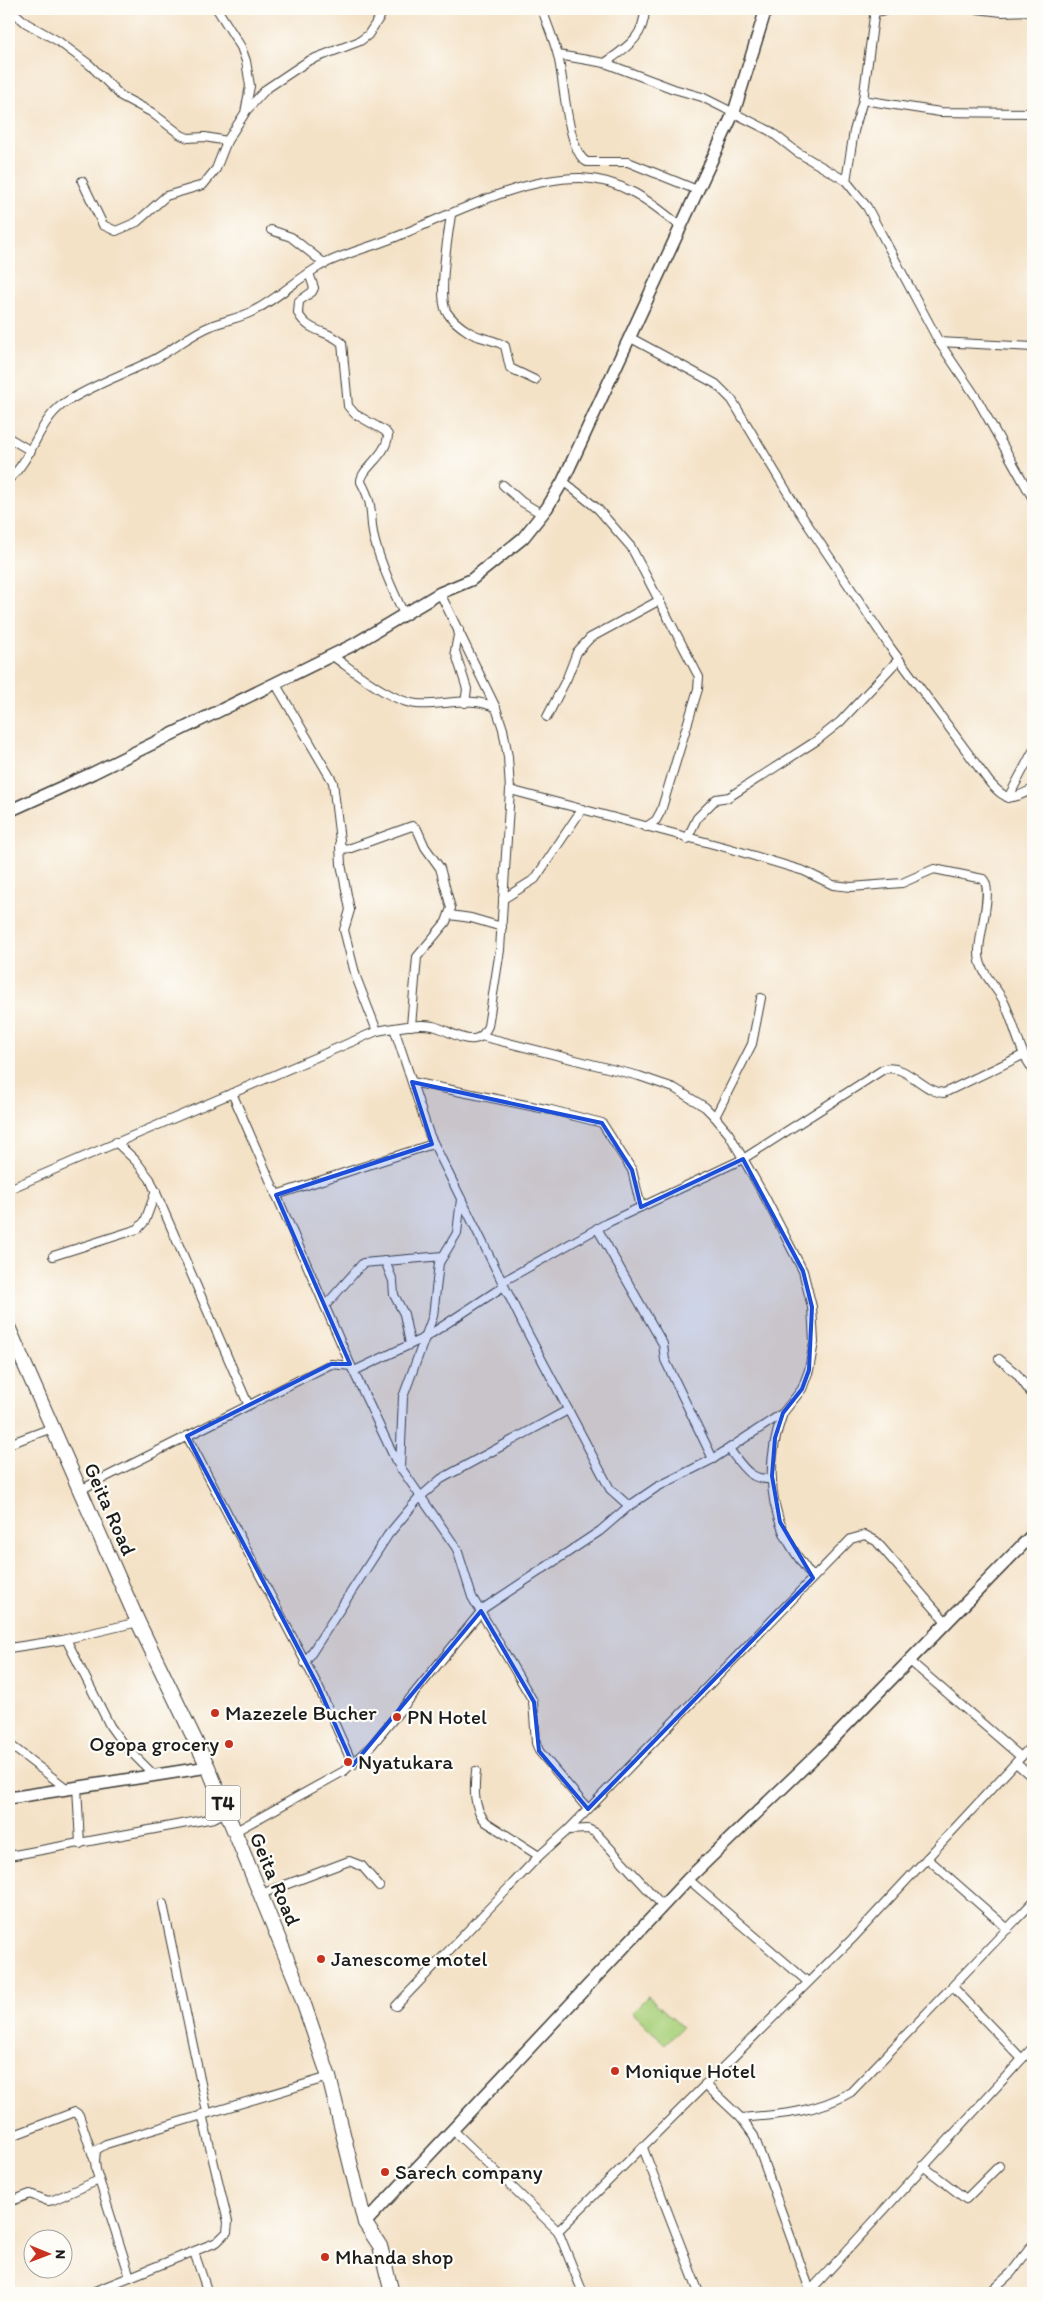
<svg xmlns="http://www.w3.org/2000/svg" width="1042" height="2302" font-family="Itim,sans-serif">
<style>
.green{fill:#aad27d;stroke:#63774c}
.lines{fill:none;stroke-linecap:round;stroke-linejoin:round}
.street-casing{stroke:#3c3a36;stroke-width:10}
.secondary-casing{stroke:#3c3a36;stroke-width:14}
.highway-casing{stroke:#3c3a36;stroke-width:16}
.street{stroke:#fff;stroke-width:8}
.secondary{stroke:#fff;stroke-width:11}
.highway{stroke:#fff;stroke-width:14}
.marked{fill:#1d4ed8;fill-opacity:0.2;stroke:#1d4ed8;stroke-width:4;stroke-linejoin:round}
.poi-dot{fill:#c8321e;stroke:#fdfcf7;stroke-width:2}
.labels{text-anchor:middle;stroke-width:4.5;stroke-linejoin:round;paint-order:stroke}
.shield{fill:#fdfcf7;stroke:#605f5e;stroke-width:1}
.shield-label{font-size:20px;font-weight:bold;fill:#1c1c1c}
.street-label{font-size:21px;fill:#1c1c1c;stroke:#fdfcf7}
.poi-label{font-size:21px;fill:#1c1c1c;stroke:#fdfcf7;text-anchor:start}
</style>
<rect width="100%" height="100%" fill="#fdfcf7"/>
<filter id="ink" filterUnits="userSpaceOnUse"><feTurbulence type="fractalNoise" baseFrequency=".02" numOctaves="2"/><feDisplacementMap in="SourceGraphic" scale="10" xChannelSelector="R" yChannelSelector="G"/><feConvolveMatrix kernelMatrix="1 2 1 2 8 2 1 2 1" color-interpolation-filters="sRGB"/></filter>
<filter id="wash" filterUnits="userSpaceOnUse"><feTurbulence type="fractalNoise" baseFrequency=".0096" numOctaves="4" result="noise"/><feDisplacementMap in="SourceGraphic" scale="20" xChannelSelector="R" yChannelSelector="G"/><feGaussianBlur stdDeviation="1.12" result="paint"/><feColorMatrix in="noise" values="0 0 0 0 0 0 0 0 0 0 0 0 0 0 0 0 0 1.4 0 .05"/><feComposite in="paint" operator="in"/></filter>
<g filter="url(#wash)">
<rect width="100%" height="100%" fill="#f4e2c7"/>
<!-- green -->
<path class="green" d="M648 1996 682 2027 665 2044 632 2012Z"/>
</g>
<g filter="url(#ink)">
<g class="lines">
<defs>
<g id="street">
<path d="M10 9 26 23 58 41 90 65 121 96 151 112 181 135 188 138 205 137 227 141"/>
<path d="M542 9C547 24 554 40 558 56 564 78 567 152 587 162H628L697 190"/>
<path d="M977 9 1002 12 1033 11"/>
<path d="M875 12 893 9"/>
<path d="M558 55 605 63 674 89 702 97 770 131 797 152 846 181 867 207 939 342 976 397 1033 499"/>
<path d="M605 63C627 47 644 38 645 9"/>
<path d="M863 100 940 112 1033 113"/>
<path d="M247 110 266 89 308 61 360 41 368 35 385 9"/>
<path d="M1032 113 1033 130"/>
<path d="M82 181 103 225 116 231 137 222 166 196 203 185 216 169 227 141 245 113 250 86 246 61 241 47 217 9"/>
<path d="M846 181 854 131 863 100 875 9"/>
<path d="M451 215C448 235 438 294 446 311 451 319 461 327 469 332 480 339 494 339 505 346L510 368 535 380"/>
<path d="M271 230 291 237 325 264"/>
<path d="M309 273 314 288 312 292 299 301 298 313C309 334 327 329 342 343L348 406 355 414 385 431 388 435C387 456 360 469 361 482 376 509 368 517 375 542 382 567 393 591 404 614"/>
<path d="M629 337 716 384 732 400 798 510 890 647 990 783C1008 802 1010 800 1033 789"/>
<path d="M939 342 1033 347"/>
<path d="M9 438 31 451"/>
<path d="M9 479C33 458 38 422 63 404 90 386 122 375 151 361 172 351 190 334 211 326 225 320 242 318 255 310 278 298 297 279 320 266 343 254 368 248 393 238 448 216 521 177 581 178 621 179 650 201 680 226"/>
<path d="M563 481 598 509 631 547 699 677 698 689 661 811 656 820 646 827"/>
<path d="M503 485 522 502 542 514"/>
<path d="M459 630 455 651 467 689 465 703"/>
<path d="M331 655C353 670 391 702 417 704 442 706 473 695 496 708"/>
<path d="M275 683 333 782 341 849 351 848 412 826 417 829 425 847 440 868 451 908 446 922 417 957 411 1026"/>
<path d="M547 717 567 678 577 652 590 638 660 600"/>
<path d="M510 790 728 848 804 871 833 885 851 887 902 883 934 869 983 879C994 889 978 937 979 953 979 972 995 985 1003 1000 1015 1024 1018 1049 1033 1070"/>
<path d="M1008 798 1033 751"/>
<path d="M687 839 697 818 716 799 729 797 816 741 840 722 899 659"/>
<path d="M340 846 341 864 350 910 344 930 356 977 377 1031"/>
<path d="M503 899 535 879 582 809"/>
<path d="M450 915 471 918 502 927"/>
<path d="M394 1028 429 1134 524 1326 610 1489 629 1506"/>
<path d="M412 1082 551 1110 602 1123 632 1170 641 1207"/>
<path d="M232 1093 351 1366 396 1461 457 1549 472 1597 533 1701 536 1743 539 1751 588 1809"/>
<path d="M715 1117 752 1044 761 998"/>
<path d="M116 1142 135 1160 150 1179 248 1404"/>
<path d="M9 1189 377 1031C395 1028 415 1023 433 1026 446 1029 461 1041 474 1039 482 1038 485 1032 488 1026L500 950 510 790 508 757 503 729 496 708 440 593"/>
<path d="M276 1195 433 1144"/>
<path d="M597 1228 663 1344 665 1360 713 1459"/>
<path d="M53 1256 138 1229 145 1221 156 1191"/>
<path d="M385 1261 393 1281 394 1295 404 1314 410 1344"/>
<path d="M502 1282 607 1223 743 1159 884 1069C906 1063 923 1092 944 1093L1023 1055"/>
<path d="M325 1306 363 1263 443 1256"/>
<path d="M999 1359 1017 1374 1033 1396"/>
<path d="M354 1371 426 1337 504 1286"/>
<path d="M783 1413C769 1452 767 1494 784 1533 791 1549 803 1564 813 1578"/>
<path d="M187 1436 318 1686 353 1765"/>
<path d="M9 1444 52 1428"/>
<path d="M729 1449C742 1465 749 1481 772 1479"/>
<path d="M400 1468 403 1397 433 1316 439 1263 457 1233 461 1199"/>
<path d="M80 1490 331 1364 351 1366"/>
<path d="M66 1639 110 1726 123 1744 154 1775"/>
<path d="M9 1648 62 1640 138 1622"/>
<path d="M910 1661 1021 1757"/>
<path d="M305 1663 388 1535 419 1498 441 1479 568 1410"/>
<path d="M9 1744 66 1788"/>
<path d="M1016 1763 1033 1778"/>
<path d="M476 1771C474 1789 473 1808 486 1822L539 1856"/>
<path d="M77 1786 80 1844"/>
<path d="M568 1830 588 1829 596 1833 663 1906"/>
<path d="M234 1832 344 1771 372 1745 484 1608 600 1531 629 1506 657 1487 713 1459 783 1413 802 1389 809 1370 814 1342 812 1307 803 1271 765 1197 729 1134 715 1117 705 1107 674 1088 639 1076 481 1036"/>
<path d="M9 1856 214 1818 226 1812"/>
<path d="M927 1858 1008 1929"/>
<path d="M688 1879 808 1982"/>
<path d="M261 1894 349 1861 362 1866 379 1886"/>
<path d="M163 1904 207 2112"/>
<path d="M953 1987 1022 2059"/>
<path d="M396 2006 539 1856 568 1830 851 1539 865 1535 876 1541 947 1623"/>
<path d="M705 2084 741 2118 754 2136 811 2293"/>
<path d="M741 2118C779 2115 818 2112 851 2092L1033 1902"/>
<path d="M453 2130 558 2231 583 2293"/>
<path d="M9 2137 75 2112 79 2115 94 2159"/>
<path d="M643 2148 699 2293"/>
<path d="M923 2166 966 2199 999 2166"/>
<path d="M9 2202 30 2194 48 2201 53 2200 99 2180"/>
<path d="M558 2231 852 1939 1033 1744"/>
<path d="M194 2252 208 2293"/>
<path d="M130 2277 96 2170 95 2161 96 2150 106 2144 329 2077"/>
<path d="M810 2291 1033 2047"/>
<path d="M90 2293 217 2242 227 2232 228 2222 202 2114"/>
<path d="M989 2293 1011 2273 1033 2244"/>
</g>
<g id="secondary">
<path d="M9 811 93 773 353 645 440 593 471 580 523 538 547 508 563 481 734 112 766 9"/>
<path d="M9 1798 208 1767"/>
<path d="M365 2223 688 1879 824 1748 1033 1534"/>
</g>
<path id="highway" d="M9 1329 138 1622 208 1767 296 1981 329 2077 365 2223 380 2246 392 2293"/>
</defs>
<!-- street casing -->
<use href="#street" class="street-casing"/>
<!-- secondary casing -->
<use href="#secondary" class="secondary-casing"/>
<!-- highway casing -->
<use href="#highway" class="highway-casing"/>
<!-- street -->
<use href="#street" class="street"/>
<!-- secondary -->
<use href="#secondary" class="secondary"/>
<!-- highway -->
<use href="#highway" class="highway"/>
</g>
</g>
<!-- marked area -->
<path class="marked" d="M412 1082 602 1123 632 1170 641 1207 743 1159 803 1271 812 1307 809 1370 802 1389 783 1413 775 1438 772 1476 780 1522 813 1578 588 1809 539 1751 534 1702 481 1611 353 1765 318 1686 187 1436 331 1364H350L276 1195 432 1144Z"/>
<!-- markers -->
<g class="poi-dot">
<circle cx="215" cy="1713" r="5"/>
<circle cx="397" cy="1717" r="5"/>
<circle cx="229" cy="1744" r="5"/>
<circle cx="348" cy="1762" r="5"/>
<circle cx="321" cy="1959" r="5"/>
<circle cx="615" cy="2071" r="5"/>
<circle cx="385" cy="2172" r="5"/>
<circle cx="325" cy="2257" r="5"/>
</g>
<g class="labels">
<!-- shield labels -->
<rect class="shield" x="205.5" y="1785.5" width="35" height="35" rx="4"/>
<g class="shield-label">
<text x="223" y="1810">T4</text>
</g>
<!-- street labels -->
<g class="street-label">
<text transform="translate(110 1509) rotate(66)" y="7">Geita Road</text>
<text transform="translate(275 1879) rotate(67)" y="7">Geita Road</text>
</g>
<!-- poi labels -->
<g class="poi-label">
<text x="225" y="1720">Mazezele Bucher</text>
<text x="407" y="1724">PN Hotel</text>
<text x="219" y="1751" text-anchor="end">Ogopa grocery</text>
<text x="358" y="1769">Nyatukara</text>
<text x="331" y="1966">Janescome motel</text>
<text x="625" y="2078">Monique Hotel</text>
<text x="395" y="2179">Sarech company</text>
<text x="335" y="2264">Mhanda shop</text>
</g>
</g>
<!-- margin -->
<rect width="1042" height="2302" fill="none" stroke="#fdfcf7" stroke-width="30"/>
<!-- north arrow -->
<g transform="translate(48 2254) rotate(91)"><circle r="24" fill="#fdfcf7" stroke="#a3a29f"/>
<path d="M0-4L9 19L0 12L-9 19Z" fill="#c8321e"/>
<text y="-8" font-size="14" font-weight="bold" text-anchor="middle" fill="#1c1c1c">N</text>
</g>
</svg>
